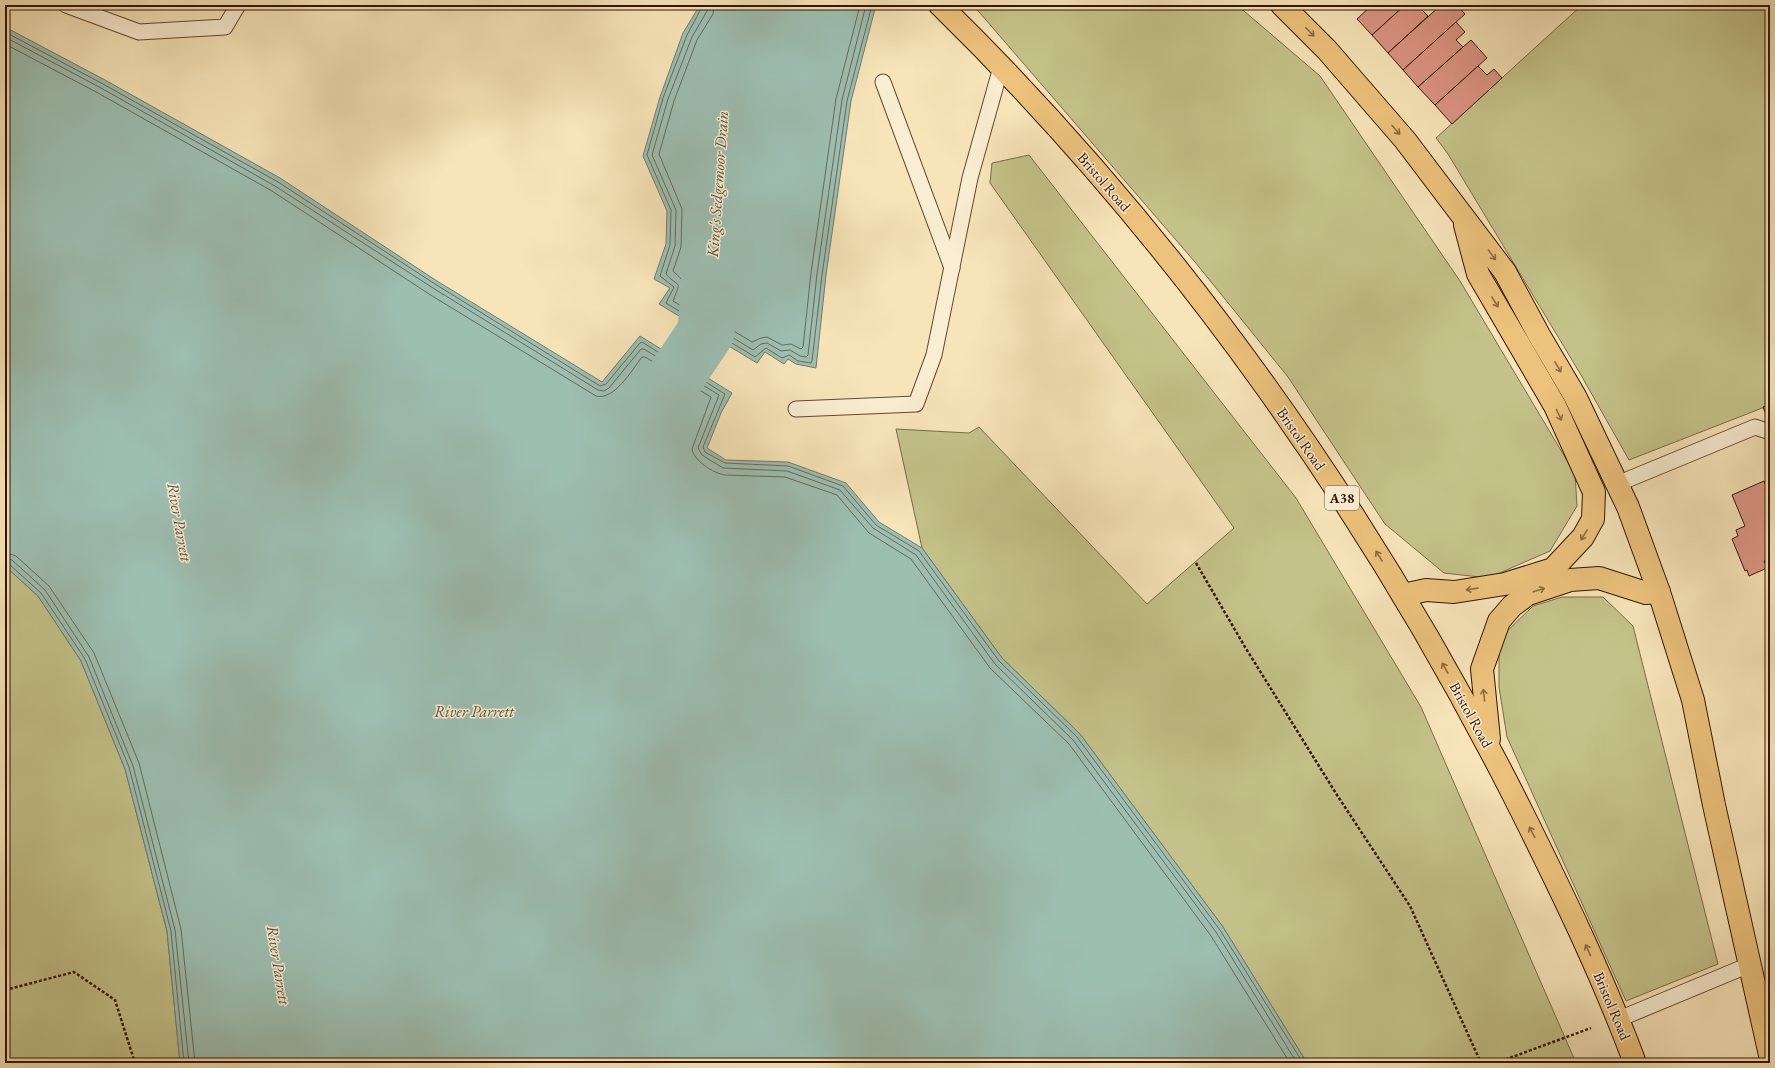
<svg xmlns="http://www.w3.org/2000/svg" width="1775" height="1068" font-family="'EB Garamond',serif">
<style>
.green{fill:#c4c28a;stroke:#7b6b47}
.water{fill:#9dbfb2;stroke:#727b6c}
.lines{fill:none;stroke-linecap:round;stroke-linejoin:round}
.shore{stroke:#686a5b;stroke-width:1}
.river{stroke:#9dbfb2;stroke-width:57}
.building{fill:#dc9585;stroke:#321404}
.lane-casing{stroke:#634831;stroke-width:17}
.primary-casing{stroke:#321404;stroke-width:24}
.path{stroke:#321404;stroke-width:2.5;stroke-dasharray:3 2;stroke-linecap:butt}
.lane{stroke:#faeed2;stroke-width:15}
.primary{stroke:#ecc27c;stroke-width:22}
.oneway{stroke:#8f6b40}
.labels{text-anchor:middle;stroke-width:3;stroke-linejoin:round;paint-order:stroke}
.shield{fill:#faeed2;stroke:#6e5542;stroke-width:1}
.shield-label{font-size:14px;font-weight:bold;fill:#321404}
.street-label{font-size:15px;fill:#321404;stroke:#faeed2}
.water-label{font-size:16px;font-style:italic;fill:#575041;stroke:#faeed2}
</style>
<rect width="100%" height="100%" fill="#f7e5b9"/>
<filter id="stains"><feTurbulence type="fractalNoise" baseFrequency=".005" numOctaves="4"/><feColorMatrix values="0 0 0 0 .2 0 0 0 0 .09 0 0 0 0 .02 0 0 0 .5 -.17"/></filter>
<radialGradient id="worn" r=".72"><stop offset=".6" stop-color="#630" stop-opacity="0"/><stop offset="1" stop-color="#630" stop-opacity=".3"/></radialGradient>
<!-- green -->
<g class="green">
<path d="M973 5H1237L1320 76 1460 281 1575 474 1577 506 1550 551 1488 578 1444 573 1385 524 1288 377 1195 262Z"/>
<path d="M1582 5H1770V405L1629 460 1581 375 1448 154 1436 138Z"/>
<path d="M1029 155 1296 498 1421 707 1576 1063H1307L1223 927 1080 734 1002 658 922 548 896 429 969 433 979 427 1147 604 1234 528 990 183 992 163Z"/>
<path d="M5 566 38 596 81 661 125 769 167 931 180 1063H5Z"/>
<path d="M1562 597H1603L1633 626 1718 964 1626 1001 1507 737 1499 687V639L1533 606Z"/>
</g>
<!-- water -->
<g class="water">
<path d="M700 5H876L851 101 826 275 816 368 796 364 788 359 784 364 765 352 757 363 659 304 670 288 654 279 666 244 667 211 643 156 660 97 683 33Z"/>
<path d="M5 27 105 80 280 178 437 281 602 382 640 336 732 393 721 413 707 448 726 460 788 462 846 483 879 522 922 548 1002 658 1080 734 1223 927 1307 1063H180L167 931 125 769 81 661 38 596 5 566Z"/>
</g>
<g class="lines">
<!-- shore -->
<g class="shore">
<path d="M703 5 687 35 663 98 647 155 671 210 670 245 660 276 674 287 666 303 755 357 766 348 782 358 789 355 798 361 811 363 812 361 822 275 847 101 872 5"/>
<path d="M708 5 707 11 692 37 668 99 652 155 676 210 675 246 666 274C679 289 682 278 673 301L753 350 761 344 767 343 781 351 790 350 800 356 806 357 808 355 817 274 842 100 866 5"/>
<path d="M714 5 713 14 697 40 674 101 659 154 682 209 681 247 673 271C679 277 686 281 684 291 684 295 682 297 682 300L752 342 761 338 767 337 782 345 791 344 801 349 803 347 811 273 836 99 860 5"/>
<path d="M5 32 103 84 278 182 435 284 600 386 606 384 640 343 642 342 725 394 703 447 705 452 725 463 788 466 843 486 876 525 919 551 999 661 1077 737 1220 930 1303 1063"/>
<path d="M5 37 101 88 275 186 433 288 598 390 604 391 609 388 641 349H644L719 395 698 448 702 455 723 468 787 471 840 490 873 528 916 555 995 664 1073 740 1216 932 1297 1063"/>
<path d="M5 44 98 93 272 191 429 294 596 396C614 401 632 370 642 357H645L711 397 692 449C694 461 713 473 725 475L785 477 837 495 869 533 911 559 990 668 1069 744 1211 936 1290 1063"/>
<path d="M5 552 16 556 49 586 94 653 139 763 181 929 195 1063"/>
<path d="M5 558 12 560 45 590 89 657 133 766 175 930 189 1063"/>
<path d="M5 563 9 564 41 593 85 659 129 767 171 931 184 1063"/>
</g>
<!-- river -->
<path class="river" d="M634 421 653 411 706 332 712 253"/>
</g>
<!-- building -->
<g class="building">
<path d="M1372 5H1402L1403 7 1372 35 1357 19Z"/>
<path d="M1405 5H1428L1422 10 1428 16 1388 53 1372 35Z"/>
<path d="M1441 5H1457L1465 14 1403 70 1388 53Z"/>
<path d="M1456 22 1465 32 1456 40 1463 47 1418 87 1403 70Z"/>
<path d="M1471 40 1487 58 1435 105 1418 87Z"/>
<path d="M1478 66 1487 75 1494 69 1502 78 1452 124 1435 105Z"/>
<path d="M1770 405V422H1769L1763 407Z"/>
<path d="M1764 481 1770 496V559L1764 561 1767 568 1749 576 1747 570 1745 571 1732 539 1738 536 1736 530 1745 526 1732 495Z"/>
</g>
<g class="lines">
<defs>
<g id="lane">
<path d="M66 5 139 32 225 27 238 5"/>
<path d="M883 82 952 268"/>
<path d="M796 409 916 404 934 355 970 178 1001 67"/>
<path d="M1617 484 1755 427 1770 432"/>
<path d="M1619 1019 1749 965"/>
</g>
<g id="primary">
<path d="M940 5C1177 237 1374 516 1522 812 1563 894 1603 977 1635 1063"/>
<path d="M1282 5 1327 50 1405 140 1505 272 1539 335 1575 396 1628 507 1659 592 1693 700 1714 805 1770 1055"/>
<path d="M1403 595 1426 590 1454 592 1505 584 1553 569 1583 537 1593 519 1594 492 1555 406 1478 274 1465 225"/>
<path d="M1489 739 1482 669 1499 621 1512 606 1528 594 1570 580 1599 578 1646 593 1659 592"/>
</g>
</defs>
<!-- lane casing -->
<use href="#lane" class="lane-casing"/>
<!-- primary casing -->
<use href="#primary" class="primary-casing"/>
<!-- path -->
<g class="path">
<path d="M1196 563 1245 647 1337 795 1410 906 1481 1063"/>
<path d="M5 990 74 972 115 1000 135 1063"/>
<path d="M1496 1063 1591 1028"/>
</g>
<!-- lane -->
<use href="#lane" class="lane"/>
<!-- primary -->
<use href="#primary" class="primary"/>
</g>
<!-- one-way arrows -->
<defs><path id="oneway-shaft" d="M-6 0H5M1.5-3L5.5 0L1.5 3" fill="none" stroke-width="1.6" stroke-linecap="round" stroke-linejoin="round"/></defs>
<g class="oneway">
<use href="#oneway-shaft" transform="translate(1310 32) rotate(45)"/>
<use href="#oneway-shaft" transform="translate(1396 130) rotate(49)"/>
<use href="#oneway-shaft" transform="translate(1492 255) rotate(54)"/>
<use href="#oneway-shaft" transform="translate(1495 302) rotate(58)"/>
<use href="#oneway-shaft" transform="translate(1558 367) rotate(59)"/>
<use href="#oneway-shaft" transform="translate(1559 415) rotate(65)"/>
<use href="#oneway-shaft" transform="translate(1584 535) rotate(122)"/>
<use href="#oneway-shaft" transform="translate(1379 556) rotate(-122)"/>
<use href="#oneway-shaft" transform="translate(1472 589) rotate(172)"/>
<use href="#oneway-shaft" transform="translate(1539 590) rotate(-18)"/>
<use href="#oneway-shaft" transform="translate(1445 668) rotate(-119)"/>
<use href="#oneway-shaft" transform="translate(1484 695) rotate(-96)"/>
<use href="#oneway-shaft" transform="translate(1532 832) rotate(-117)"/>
<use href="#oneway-shaft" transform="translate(1588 950) rotate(-114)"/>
</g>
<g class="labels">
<!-- shield labels -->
<rect class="shield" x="1325" y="486" width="34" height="24" rx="3"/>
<g class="shield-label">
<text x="1342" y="503">A38</text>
</g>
<!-- street labels -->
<g class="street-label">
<text transform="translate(1104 182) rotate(49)" y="5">Bristol Road</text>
<text transform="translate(1301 439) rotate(55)" y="5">Bristol Road</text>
<text transform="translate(1471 715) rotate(61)" y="5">Bristol Road</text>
<text transform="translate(1612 1006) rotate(67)" y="5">Bristol Road</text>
</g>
<!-- water labels -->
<g class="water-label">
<text transform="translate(717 184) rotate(-86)" y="6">King's Sedgemoor Drain</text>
<text transform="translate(180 522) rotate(80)" y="6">River Parrett</text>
<text x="474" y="717">River Parrett</text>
<text transform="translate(279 965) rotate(81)" y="6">River Parrett</text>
</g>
</g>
<!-- margin -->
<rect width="1775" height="1068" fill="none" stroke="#f7e5b9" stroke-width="20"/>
<rect x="6" y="6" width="1763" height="1056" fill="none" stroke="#321404" stroke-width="2"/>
<rect x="10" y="10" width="1755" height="1048" fill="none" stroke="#321404"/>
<rect width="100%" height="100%" filter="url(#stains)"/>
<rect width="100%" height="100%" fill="url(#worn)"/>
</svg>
